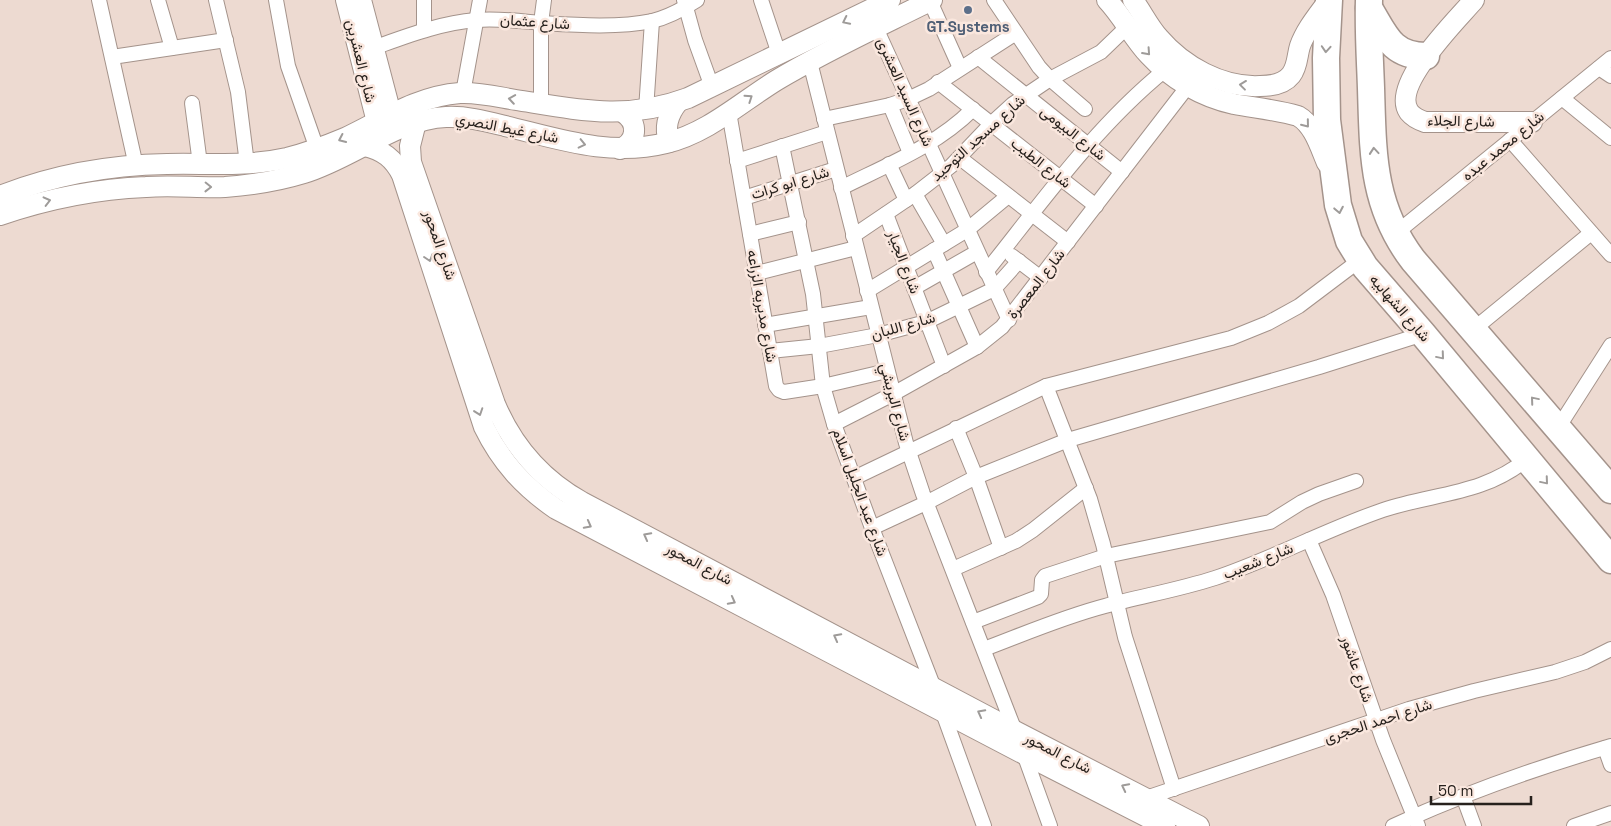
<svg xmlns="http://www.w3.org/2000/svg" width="1611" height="826" font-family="'Space Grotesk',Vazirmatn,sans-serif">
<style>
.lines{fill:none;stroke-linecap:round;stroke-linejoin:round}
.street-casing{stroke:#a4938b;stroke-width:16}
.secondary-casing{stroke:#a4938b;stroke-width:22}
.highway-casing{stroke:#a4938b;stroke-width:29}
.street{stroke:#fff;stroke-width:14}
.secondary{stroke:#fff;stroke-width:20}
.highway{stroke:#fff;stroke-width:26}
.oneway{stroke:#9e9b99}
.service-dot{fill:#5c6f8a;stroke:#fae7de;stroke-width:2}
.labels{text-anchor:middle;stroke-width:5;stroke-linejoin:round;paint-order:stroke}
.street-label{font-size:15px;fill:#27211d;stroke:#fae7de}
.service-label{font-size:15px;font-weight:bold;fill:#4e5e75;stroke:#fae7de}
</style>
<rect width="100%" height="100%" fill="#eddad1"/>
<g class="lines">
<defs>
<g id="street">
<path d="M99 0 136 166"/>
<path d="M158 0 172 48"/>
<path d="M216 0 238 92 247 164"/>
<path d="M276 0 288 66 317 149"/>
<path d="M684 0 695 40 712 87"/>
<path d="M761 0 779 54"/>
<path d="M994 0 1039 67 1050 79 1085 109"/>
<path d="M930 1 960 68"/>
<path d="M876 28 1009 320"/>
<path d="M424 29V0"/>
<path d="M373 48C407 36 440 23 476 20 498 18 519 21 541 23 575 25 619 28 652 21 669 17 683 9 697 0"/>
<path d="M112 57 226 40"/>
<path d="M978 57 1122 172"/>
<path d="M810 62 906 443 923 494 1015 731"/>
<path d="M1599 68 1611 76"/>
<path d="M938 82 1096 206"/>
<path d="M463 93 480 0"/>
<path d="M1562 98 1611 138"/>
<path d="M192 103 200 164"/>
<path d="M541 104V23L544 0"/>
<path d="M890 105 910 153"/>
<path d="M646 110 652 21"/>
<path d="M729 112 776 386 779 390 784 392 823 386 887 371"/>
<path d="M824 119 890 105 908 99 929 89 1016 33"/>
<path d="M1510 140 1611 255"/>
<path d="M782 146 813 294 823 386 834 424 872 528 934 688 984 826"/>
<path d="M960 158 1068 242"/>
<path d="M737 161 827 132"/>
<path d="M889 164 906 200"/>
<path d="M841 188C887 165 936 146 973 109"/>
<path d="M915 194 944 244"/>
<path d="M744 198 836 169"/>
<path d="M886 214 944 366"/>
<path d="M750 234 799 222"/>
<path d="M1395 234 1611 58"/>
<path d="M853 236 915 194 951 166 991 124 1013 104 1050 79 1101 52 1128 26"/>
<path d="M934 250 977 347"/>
<path d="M1012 256 1041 278"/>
<path d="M986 272C1042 202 1095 127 1165 70"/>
<path d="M757 273 856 248"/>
<path d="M914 288 977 252"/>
<path d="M867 291 967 230 1008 196"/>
<path d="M765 325 871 307"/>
<path d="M1474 329 1591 233"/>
<path d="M770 351 819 346 878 335 926 322 994 289 1019 261"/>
<path d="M1046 386 1090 499 1103 544 1125 637 1174 789"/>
<path d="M834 424 893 394 977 347 1002 327 1188 86"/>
<path d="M956 428 976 477 1001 548"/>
<path d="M1558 428 1611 345"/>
<path d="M854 478 1046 386 1231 338 1268 323 1299 306 1360 260"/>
<path d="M872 528 926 503 976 477 1068 440 1319 367 1423 334"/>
<path d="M1309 540 1333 595 1383 740 1418 826"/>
<path d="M953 569 1016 541 1033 530 1086 488"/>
<path d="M973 622 1038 597 1041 594 1042 580 1045 576 1106 556 1270 522 1302 502 1319 494 1356 481"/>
<path d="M984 649C1024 634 1063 617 1105 606 1141 596 1178 590 1215 578 1272 559 1325 530 1383 510 1434 493 1483 495 1527 459"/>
<path d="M1605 748 1611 765"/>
<path d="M1024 754 1050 826"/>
<path d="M1463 796 1474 826"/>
<path d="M1146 798 1409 709 1474 691 1555 672 1585 662 1611 649"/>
<path d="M1393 826C1464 793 1536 768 1611 746"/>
<path d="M1574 826 1611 813"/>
</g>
<g id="secondary">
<path d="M346 0 377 122"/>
<path d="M361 0 391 114"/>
<path d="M1107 0C1123 17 1133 38 1149 55 1171 79 1202 97 1234 104 1256 108 1277 110 1298 116 1314 125 1320 147 1327 163"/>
<path d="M1133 0C1142 12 1149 27 1159 38 1183 66 1222 88 1260 86 1271 86 1284 84 1291 75 1298 66 1297 55 1300 46 1306 29 1319 14 1329 0"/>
<path d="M1474 0C1457 20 1390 85 1409 112 1413 117 1419 120 1425 122H1532"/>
<path d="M416 122 410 146 411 162 495 404C513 447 541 479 582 502L1015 731 1199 826"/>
<path d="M669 142C664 127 668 114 678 102"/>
<path d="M365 146C383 150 394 159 402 175L484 427C501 462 524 487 556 509L1024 754 1165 826"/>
<path d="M620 149C637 142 639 123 624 113"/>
<path d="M0 196C53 175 110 165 167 164 208 163 247 167 287 158 307 153 326 146 345 138 383 120 417 96 460 93 479 92 498 97 516 100 579 110 626 121 688 98L890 0"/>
<path d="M0 215C47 199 96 189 146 187 173 185 199 188 225 187 252 185 278 181 304 173 351 159 397 119 446 117 466 116 485 121 505 126 559 139 610 157 666 143 708 133 741 102 777 80 827 50 880 26 932 0"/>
</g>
<g id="highway">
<path d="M1329 0 1326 58 1327 120 1338 205 1349 241 1365 267 1423 334 1611 560"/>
<path d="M1369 0C1368 30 1370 59 1371 88 1373 154 1372 206 1413 260L1611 490"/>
<path d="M1369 8C1385 34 1391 56 1426 56"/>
</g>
</defs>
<!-- street casing -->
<use href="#street" class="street-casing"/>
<!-- secondary casing -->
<use href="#secondary" class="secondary-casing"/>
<!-- highway casing -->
<use href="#highway" class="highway-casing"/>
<!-- street -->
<use href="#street" class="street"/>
<!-- secondary -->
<use href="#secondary" class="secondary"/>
<!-- highway -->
<use href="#highway" class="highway"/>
</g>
<!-- one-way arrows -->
<defs><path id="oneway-chevron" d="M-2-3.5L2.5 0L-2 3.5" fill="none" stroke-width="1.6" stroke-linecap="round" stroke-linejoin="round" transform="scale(1.25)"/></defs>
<g class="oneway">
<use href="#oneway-chevron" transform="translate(846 21) rotate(154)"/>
<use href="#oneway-chevron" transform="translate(1326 49) rotate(94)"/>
<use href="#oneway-chevron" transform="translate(1147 52) rotate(48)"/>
<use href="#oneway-chevron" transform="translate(1243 85) rotate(-173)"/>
<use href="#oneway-chevron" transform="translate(749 98) rotate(-34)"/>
<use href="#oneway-chevron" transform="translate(512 99) rotate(-171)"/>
<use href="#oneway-chevron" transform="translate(1306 124) rotate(51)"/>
<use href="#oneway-chevron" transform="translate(342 139) rotate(155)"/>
<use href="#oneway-chevron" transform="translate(582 144) rotate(13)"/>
<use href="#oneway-chevron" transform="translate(1374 151) rotate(-95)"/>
<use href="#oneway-chevron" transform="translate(208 187) rotate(1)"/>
<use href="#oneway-chevron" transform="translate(47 201) rotate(-14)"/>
<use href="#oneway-chevron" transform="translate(1339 210) rotate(79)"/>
<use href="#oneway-chevron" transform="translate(429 258) rotate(72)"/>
<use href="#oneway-chevron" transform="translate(1441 356) rotate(50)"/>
<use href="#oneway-chevron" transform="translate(1534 400) rotate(-130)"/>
<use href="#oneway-chevron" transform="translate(479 412) rotate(71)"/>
<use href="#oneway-chevron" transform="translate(1545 481) rotate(50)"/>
<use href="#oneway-chevron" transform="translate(588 525) rotate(28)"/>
<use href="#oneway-chevron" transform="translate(647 536) rotate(-152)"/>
<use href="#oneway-chevron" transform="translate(732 601) rotate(28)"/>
<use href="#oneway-chevron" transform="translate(837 637) rotate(-152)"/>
<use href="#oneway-chevron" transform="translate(981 713) rotate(-152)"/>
<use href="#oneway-chevron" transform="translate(1125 787) rotate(-153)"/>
</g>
<!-- markers -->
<circle class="service-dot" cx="968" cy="10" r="5"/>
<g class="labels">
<!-- street labels -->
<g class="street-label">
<text transform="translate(535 22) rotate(4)" y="5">شارع عثمان</text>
<text transform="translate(361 61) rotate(76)" y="5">شارع العشرين</text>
<text transform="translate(905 92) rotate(66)" y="5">شارع السيد العشرى</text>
<text transform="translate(1461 121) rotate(1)" y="5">شارع الجلاء</text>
<text transform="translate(507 128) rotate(11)" y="5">شارع غيط النصري</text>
<text transform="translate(1073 133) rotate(38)" y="5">شارع البيومى</text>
<text transform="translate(978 138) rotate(-42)" y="5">شارع مسجد التوحيد</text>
<text transform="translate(1503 146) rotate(-39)" y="5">شارع محمد عبده</text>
<text transform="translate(1041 163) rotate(38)" y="5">شارع الطيب</text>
<text transform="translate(790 183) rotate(-17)" y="5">شارع ابو كرات</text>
<text transform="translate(440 245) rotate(71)" y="5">شارع المحور</text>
<text transform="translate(904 262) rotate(69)" y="5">شارع الجيار</text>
<text transform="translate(1036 284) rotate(-52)" y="5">شارع المعصرة</text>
<text transform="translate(762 306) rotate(80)" y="5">شارع مديريه الزراعه</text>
<text transform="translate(1400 308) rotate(49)" y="5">شارع الشهابيه</text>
<text transform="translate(903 326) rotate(-16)" y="5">شارع اللبان</text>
<text transform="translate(895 402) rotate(75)" y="5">شارع البريشي</text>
<text transform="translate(860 492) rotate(70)" y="5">شارع عبد الجليل اسلام</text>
<text transform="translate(1258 561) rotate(-22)" y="5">شارع شعيب</text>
<text transform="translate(699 564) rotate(28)" y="5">شارع المحور</text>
<text transform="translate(1357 669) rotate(71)" y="5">شارع عاشور</text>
<text transform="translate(1378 721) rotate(-18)" y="5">شارع احمد الحجرى</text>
<text transform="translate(1058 753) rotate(27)" y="5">شارع المحور</text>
</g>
<!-- service labels -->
<g class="service-label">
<text x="968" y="32">GT.Systems</text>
</g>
</g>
<!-- scale -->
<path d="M1431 796v8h100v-8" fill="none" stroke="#27211d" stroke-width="2.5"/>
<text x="1438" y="796" font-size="15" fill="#27211d" stroke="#fae7de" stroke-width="4" paint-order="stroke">50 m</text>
</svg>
